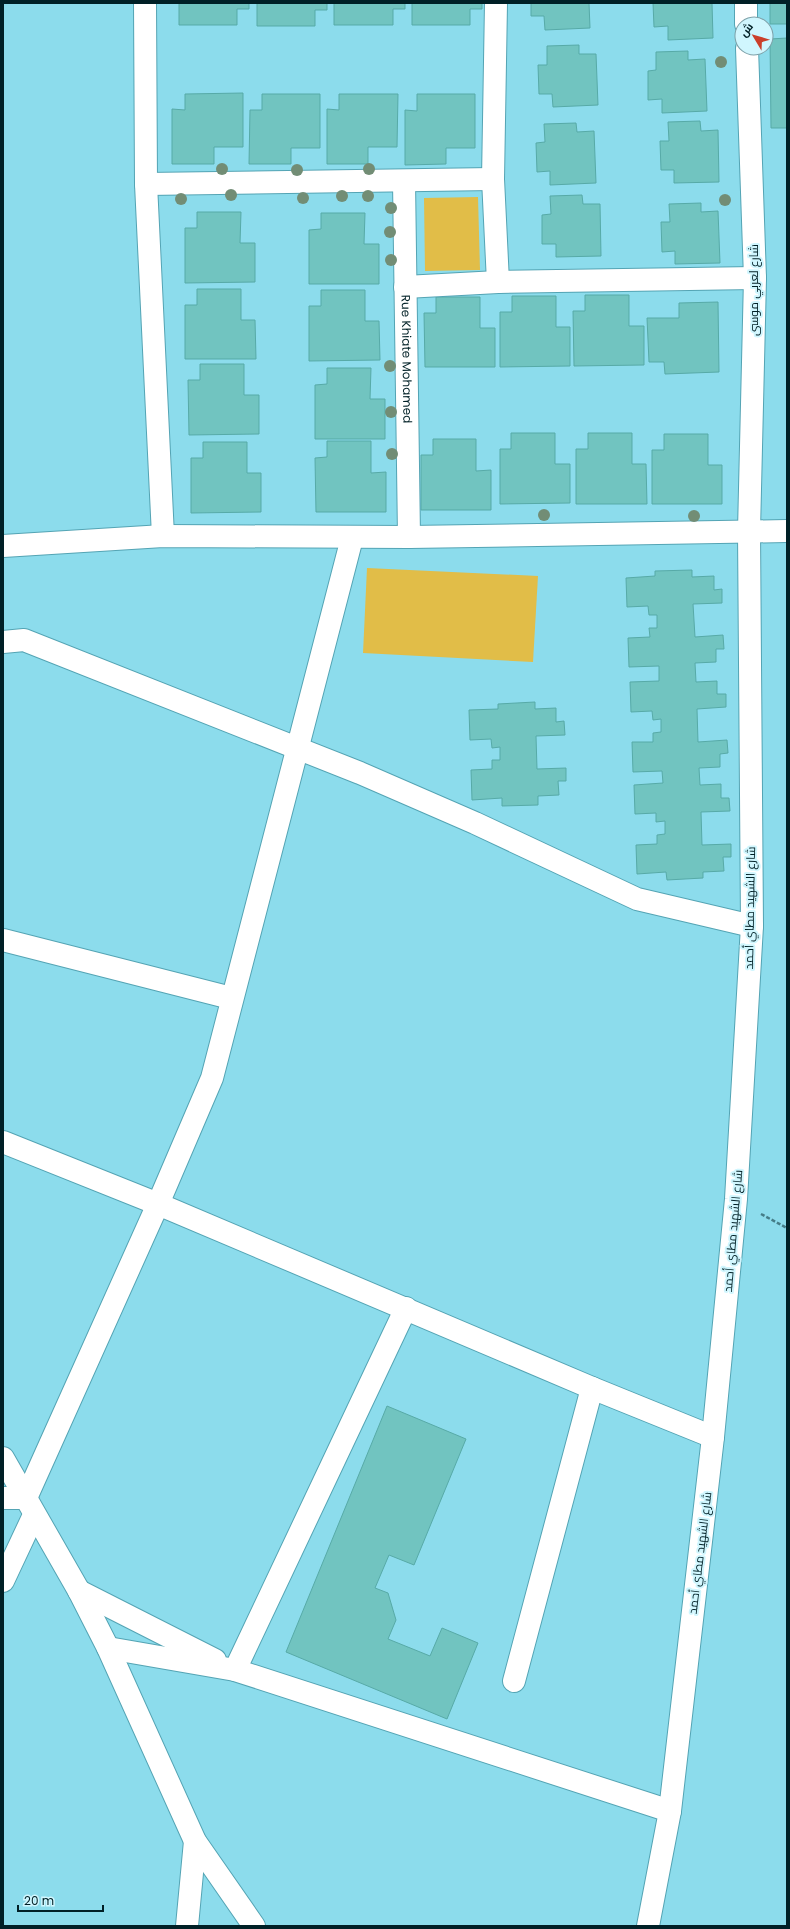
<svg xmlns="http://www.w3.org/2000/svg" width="790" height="1929" font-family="Poppins,Cairo,sans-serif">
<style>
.green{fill:#e1bd48}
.building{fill:#71c4c0;stroke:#57aaa7}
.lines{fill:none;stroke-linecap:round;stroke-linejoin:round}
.street-casing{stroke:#54a4b4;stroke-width:24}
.path{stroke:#457d88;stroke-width:2.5;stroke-dasharray:4 2;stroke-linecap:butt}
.street{stroke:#fff;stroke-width:22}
.tree{fill:#728d75}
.labels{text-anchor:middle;stroke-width:4;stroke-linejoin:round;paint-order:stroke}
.street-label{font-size:12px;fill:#002026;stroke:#d0f6fe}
</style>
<rect width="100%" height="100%" fill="#8cdcec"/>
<!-- green -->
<g class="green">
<path d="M478 197 480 270 425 271 424 198Z"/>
<path d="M367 568 538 576 533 662 363 653Z"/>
</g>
<!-- building -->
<g class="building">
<path d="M179 3H249V9H237V25H179Z"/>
<path d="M257 3H327V10H315V26H257Z"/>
<path d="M334 3H405V9H393V25H334Z"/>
<path d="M412 3H482V9H470V25H412Z"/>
<path d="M531 3H589L590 28 545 30 544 16H531Z"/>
<path d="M653 3H712L713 38 668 40V26L654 27Z"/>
<rect x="770" y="3" width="17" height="21"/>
<path d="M787 38V128H771L770 39Z"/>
<path d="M579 45V54H596L598 105 553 107 552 94H539L538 65H547V46Z"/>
<path d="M688 51V60L705 59 707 111 662 113V99L648 100V71L656 70V52Z"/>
<path d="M243 93V147H214V164H172V109L185 110V94Z"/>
<path d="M262 94H320V148H291V164H249L250 110H262Z"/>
<path d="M339 94H398L397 147H368V164H327V109L339 110Z"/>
<path d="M417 94H475V148H446V164L405 165V110L417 111Z"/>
<path d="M700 121 701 131 718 130 719 182 674 183V170H661L660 141H669L668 122Z"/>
<path d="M576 123 577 132 594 131 596 183 550 185V171L537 172 536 143 545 142 544 124Z"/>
<path d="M582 195 583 204H600L601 256 556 257V244H542V215L551 214 550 196Z"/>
<path d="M701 203V212L718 211 720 263 675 264V251L662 252 661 222H670L669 204Z"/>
<path d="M197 212H241L240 243H255V282L185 283V228H197Z"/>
<path d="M321 213H365L364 244H379V284H309V230L321 229Z"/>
<path d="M197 289H241V320H255L256 359H185V305H197Z"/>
<path d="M321 290H365V321H379L380 360 309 361V306H321Z"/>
<path d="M585 295H629V326H644V365L574 366 573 311H585Z"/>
<path d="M512 296H556V327H570V366L500 367V312H512Z"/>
<path d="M436 297H480V328H495V367H425L424 313H436Z"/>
<path d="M718 302 719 372 665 374 664 362H649L647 318H679V303Z"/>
<path d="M200 364H244V395H259V434L189 435 188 380H200Z"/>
<path d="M327 368H371L370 399H385V439H315V385L327 384Z"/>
<path d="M511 433H555V464H570V503L500 504V449H511Z"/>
<path d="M588 433H632V464H646L647 504H576V449H588Z"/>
<path d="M664 434H708V465H722V504H652V450H664Z"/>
<path d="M433 439H476V471L491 470V510H421V455H433Z"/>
<path d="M327 441H371V473L386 472V512H316L315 458 327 457Z"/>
<path d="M203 442H247V473H261V512L191 513V458H203Z"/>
<path d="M692 570V577L714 576V590L722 589V603L693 604 695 637 723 635 724 649H716V662L695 663 696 682 717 681V694H726V707L697 709 698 742 727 740 728 753 720 754V767L699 768 700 785 721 784V798H729L730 811 701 812 702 845 731 844V857H723L724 871 703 872V878L667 880 666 872 637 874 636 845 657 844V835L665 834V821L656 822V813L635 814 634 785 663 783 662 771 633 772 632 742H653V733L661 732V719L653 720 652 711 631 712 630 682 659 681V666L629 667 628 638 650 637 649 628H657V615H649L648 606 627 607 626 578 655 576V571Z"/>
<path d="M535 702V709L556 708V722L564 721 565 735 536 736 537 769 566 768V781H558L559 795 538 796V805L502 806V798L472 800 471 770 492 769V760H500V747L492 748 491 739 470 740 469 710 498 709V704Z"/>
<path d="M387 1406 466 1439 414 1565 389 1555 375 1588 388 1593 396 1620 388 1639 430 1656 442 1628 478 1643 447 1719 286 1652Z"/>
</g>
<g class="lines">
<defs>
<g id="street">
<path d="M145 3 146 184 163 536"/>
<path d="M496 3 493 179 498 282"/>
<path d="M746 3V24"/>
<path id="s1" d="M404 181 409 537"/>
<path d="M146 184 493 179"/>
<path d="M405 287 498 282 755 278"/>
<path d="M3 546 163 536 409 537 787 531"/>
<path d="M3 642 24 640 360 773 475 823 637 899 752 926"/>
<path d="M3 940 231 998"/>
<path d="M3 1142 158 1204 592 1388 713 1437"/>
<path d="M3 1458 79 1591 108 1648 195 1841 254 1926"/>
<path d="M3 1498H26L158 1204 212 1078 352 538"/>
<path d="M3 1581 34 1515"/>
<path d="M79 1591 215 1660"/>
<path d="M108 1648 235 1670 670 1811"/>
<path d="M235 1670 406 1308"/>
<path d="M514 1681 592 1388"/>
<path d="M187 1926 195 1841"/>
<path d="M648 1926 670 1811 713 1437 736 1199 752 926 749 531 755 278 747 48"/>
</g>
</defs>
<!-- street casing -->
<use href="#street" class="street-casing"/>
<!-- path -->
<path class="path" d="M761 1214 787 1228"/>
<!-- street -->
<use href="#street" class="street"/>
</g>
<!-- trees -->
<g class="tree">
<circle cx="721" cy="62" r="6"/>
<circle cx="222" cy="169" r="6"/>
<circle cx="369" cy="169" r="6"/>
<circle cx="297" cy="170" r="6"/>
<circle cx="231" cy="195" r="6"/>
<circle cx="342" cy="196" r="6"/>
<circle cx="368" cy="196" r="6"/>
<circle cx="303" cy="198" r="6"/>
<circle cx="181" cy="199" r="6"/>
<circle cx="725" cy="200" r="6"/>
<circle cx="391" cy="208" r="6"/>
<circle cx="390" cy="232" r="6"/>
<circle cx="391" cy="260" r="6"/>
<circle cx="390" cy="366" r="6"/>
<circle cx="391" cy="412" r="6"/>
<circle cx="392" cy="454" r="6"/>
<circle cx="544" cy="515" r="6"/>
<circle cx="694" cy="516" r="6"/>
</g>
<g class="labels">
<!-- street labels -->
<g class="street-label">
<text transform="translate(754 290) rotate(-90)" y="4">شارع لعربي موسى</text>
<text dy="4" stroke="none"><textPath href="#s1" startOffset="178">Rue Khiate Mohamed</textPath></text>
<text transform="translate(750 908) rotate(-89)" y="4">شارع الشهيد مطاي أحمد</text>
<text transform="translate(733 1231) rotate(-85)" y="4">شارع الشهيد مطاي أحمد</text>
<text transform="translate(700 1553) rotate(-83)" y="4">شارع الشهيد مطاي أحمد</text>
</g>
</g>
<!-- border -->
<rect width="790" height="1929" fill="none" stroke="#002026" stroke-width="8"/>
<!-- north arrow -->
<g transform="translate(754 36) rotate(308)"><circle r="19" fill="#d0f6fe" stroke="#7da0a8"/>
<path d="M0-3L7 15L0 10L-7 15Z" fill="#cb3f2a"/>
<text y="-6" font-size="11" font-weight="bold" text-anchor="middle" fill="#002026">ش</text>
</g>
<!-- scale -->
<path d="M18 1905v6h85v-6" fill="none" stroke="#002026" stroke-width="2"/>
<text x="24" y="1905" font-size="12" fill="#002026" stroke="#d0f6fe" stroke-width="3" paint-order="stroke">20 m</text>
</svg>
